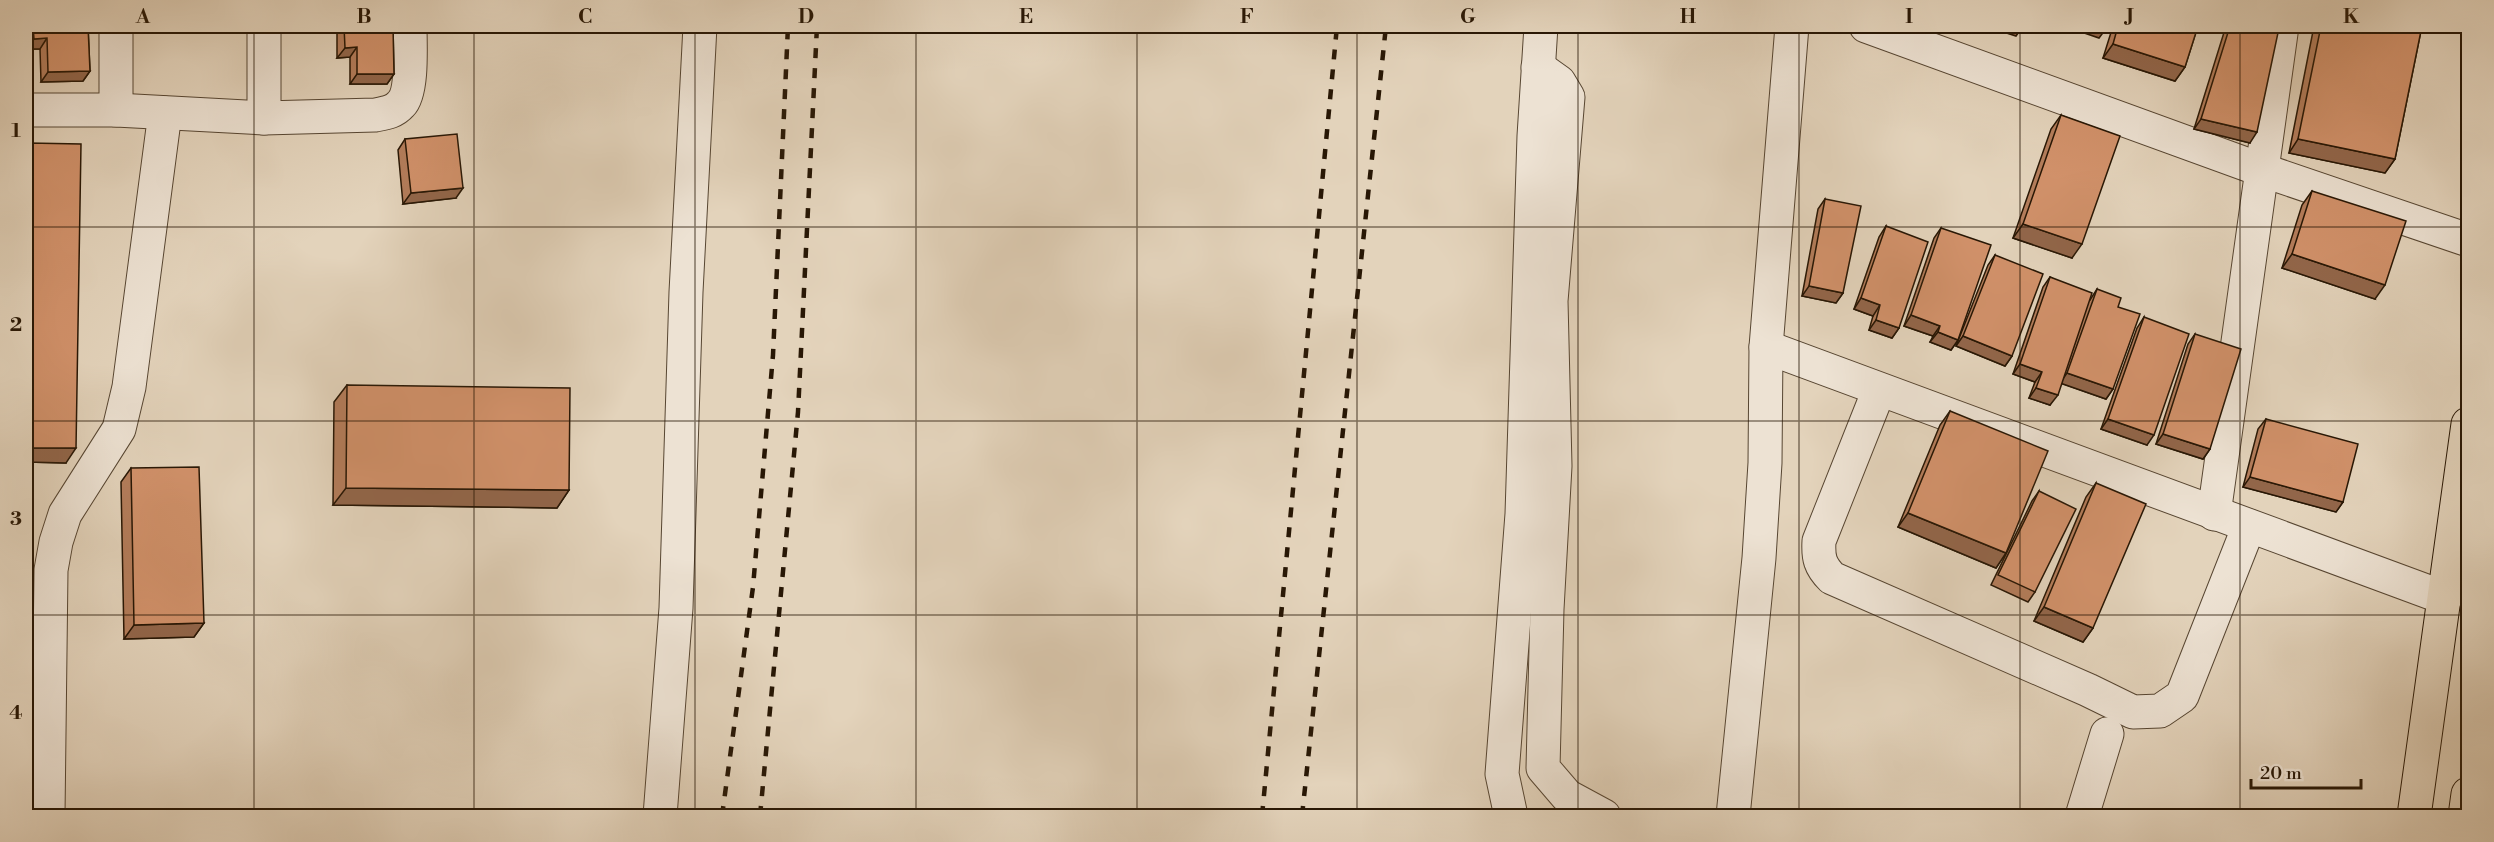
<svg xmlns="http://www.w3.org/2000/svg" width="2494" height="842" font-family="'Libre Bodoni',serif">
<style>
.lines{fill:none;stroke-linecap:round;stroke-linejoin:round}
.minor-casing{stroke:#574632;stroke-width:35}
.major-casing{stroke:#281705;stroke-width:35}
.minor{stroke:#ede2d3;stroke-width:33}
.major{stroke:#e3d3bb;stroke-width:33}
.rail{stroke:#281705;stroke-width:4.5;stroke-dasharray:10 10;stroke-linecap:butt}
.wall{fill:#b47d5b;stroke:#281705;stroke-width:1.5}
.shaded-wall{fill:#92664a;stroke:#281705;stroke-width:1.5}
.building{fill:#d1916a;stroke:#281705;stroke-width:1.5}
.grid{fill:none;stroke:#281705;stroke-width:1.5;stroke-opacity:0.55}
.neatline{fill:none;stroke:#281705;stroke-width:2}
.grid-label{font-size:20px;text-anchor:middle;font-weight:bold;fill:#281705}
</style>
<rect width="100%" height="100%" fill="#e3d3bb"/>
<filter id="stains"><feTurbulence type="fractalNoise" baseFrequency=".00333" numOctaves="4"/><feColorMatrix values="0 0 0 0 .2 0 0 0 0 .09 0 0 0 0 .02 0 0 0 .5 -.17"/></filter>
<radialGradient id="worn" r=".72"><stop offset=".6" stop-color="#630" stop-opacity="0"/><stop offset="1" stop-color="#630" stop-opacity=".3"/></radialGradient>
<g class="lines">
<defs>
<g id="minor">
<path d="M264 26V118"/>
<path d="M1866 26 2262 170 2468 240"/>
<path d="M1538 67 1559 82 1568 97 1551 301 1555 466 1547 609 1543 768 1567 796 1604 816"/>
<path d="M26 110H116L264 118 375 115C386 113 394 112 401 104 413 92 410 43 410 26"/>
<path d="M116 110V26"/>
<path d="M1766 347 2445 598"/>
<path d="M1879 390 1819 541C1818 558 1820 566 1832 578L2088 690 2133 712 2160 711 2182 696 2249 526"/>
<path d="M2214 514 2282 26"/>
<path d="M48 816 51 570 56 542 65 514 119 429 129 387 165 113"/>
<path d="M660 816 676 608 686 292 700 26"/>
<path d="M1511 816 1502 774 1522 514 1534 136 1541 26"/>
<path d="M1733 816 1759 558 1765 463 1766 347 1792 26"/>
<path d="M2082 816 2107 734"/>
</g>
<g id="major">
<path d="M2414 816 2468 424"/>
<path d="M2465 816 2468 794"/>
</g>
</defs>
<!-- minor casing -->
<use href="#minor" class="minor-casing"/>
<!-- major casing -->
<use href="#major" class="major-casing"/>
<!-- minor -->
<use href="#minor" class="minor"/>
<!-- major -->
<use href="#major" class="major"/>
<!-- rail -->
<g class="rail">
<path d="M722 816 753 587 773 355 788 26"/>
<path d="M760 816 798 412 817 26"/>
<path d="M1262 816 1337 26"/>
<path d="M1302 816 1386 26"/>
</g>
</g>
<!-- wall -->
<g class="wall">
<path d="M26 26H88L90 71 83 81 41 82 40 49H27Z"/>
<path d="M337 26H393L394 74 387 84H350V57L337 58Z"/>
<path d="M2113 26H2198L2185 67 2175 81 2103 58Z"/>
<path d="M2226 26H2273L2250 143 2194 129Z"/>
<path d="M2314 26H2422L2395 159 2385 173 2289 153Z"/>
<path d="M2061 115 2072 258 2013 238 2051 129Z"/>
<path d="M405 139 456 198 403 204 398 150Z"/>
<path d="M28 143 66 463 26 462V147Z"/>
<path d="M2312 191 2375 299 2282 268 2302 205Z"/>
<path d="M1825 199 1843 293 1836 303 1802 296 1818 209Z"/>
<path d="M1886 226 1899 328 1892 338 1869 330 1873 316 1854 309 1879 237Z"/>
<path d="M1941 228 1958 340 1951 350 1930 342 1933 336 1904 326 1934 238Z"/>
<path d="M1995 255 2012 356 2005 366 1956 346 1988 265Z"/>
<path d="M2050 277 2090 300 2097 289 2113 389 2106 399 2061 383 2050 405 2029 398 2035 382 2013 374 2043 287Z"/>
<path d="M2144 317 2147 445 2101 429 2137 328Z"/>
<path d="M2195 334 2210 449 2203 459 2156 444 2188 344Z"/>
<path d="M347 385 569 490 557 508 333 505 334 402Z"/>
<path d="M1950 411 2006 553 1996 568 1898 527 1940 425Z"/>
<path d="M2266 419 2343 502 2336 512 2243 487 2258 429Z"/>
<path d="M131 468 204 623 194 637 124 639 121 482Z"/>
<path d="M2096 483 2093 628 2083 642 2034 621 2086 497Z"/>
<path d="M2039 491 2035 592 2028 602 1991 585 2032 501Z"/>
</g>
<!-- shaded-wall -->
<g class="shaded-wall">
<path d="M1985 26H2023L2016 36Z"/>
<path d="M2064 26H2108L2099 38Z"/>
<path d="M47 38 40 49H27L34 39Z"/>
<path d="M2113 44 2185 67 2175 81 2103 58Z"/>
<path d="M357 47 350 57 337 58 345 48Z"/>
<path d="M90 71 83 81 41 82 48 72Z"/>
<path d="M357 74H394L387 84H350Z"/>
<path d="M2201 119 2257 132 2250 143 2194 129Z"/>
<path d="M2298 139 2395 159 2385 173 2289 153Z"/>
<path d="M463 188 456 198 403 204 411 193Z"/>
<path d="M2023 224 2082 244 2072 258 2013 238Z"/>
<path d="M2292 254 2385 285 2375 299 2282 268Z"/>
<path d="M1809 286 1843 293 1836 303 1802 296Z"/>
<path d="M1861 298 1880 305 1873 316 1854 309Z"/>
<path d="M1911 315 1940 326 1933 336 1904 326Z"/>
<path d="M1876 320 1899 328 1892 338 1869 330Z"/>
<path d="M1938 332 1958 340 1951 350 1930 342Z"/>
<path d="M1963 336 2012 356 2005 366 1956 346Z"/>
<path d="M2020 364 2042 372 2035 382 2013 374Z"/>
<path d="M2067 373 2113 389 2106 399 2060 383Z"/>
<path d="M2036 388 2058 395 2050 405 2029 398Z"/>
<path d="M2108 419 2154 435 2147 445 2101 429Z"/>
<path d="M2163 434 2210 449 2203 459 2156 444Z"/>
<path d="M26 448H76L66 463 26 462Z"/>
<path d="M2250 477 2343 502 2336 512 2243 487Z"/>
<path d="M346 488 569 490 557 508 333 505Z"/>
<path d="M1908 513 2006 553 1996 568 1898 527Z"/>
<path d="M2044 607 2093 628 2083 642 2034 621Z"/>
<path d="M204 623 194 637 124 639 134 625Z"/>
</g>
<!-- building -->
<g class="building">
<path d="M33 26H88L90 71 48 72 47 38 34 39Z"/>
<path d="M344 26H393L394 74H357V47L345 48Z"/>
<path d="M2118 26H2198L2185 67 2113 44Z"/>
<path d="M2230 26H2273L2279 28 2257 132 2201 119Z"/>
<path d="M2321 26H2422L2395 159 2298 139Z"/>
<path d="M2061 115 2120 136 2082 244 2023 224Z"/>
<path d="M457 134 463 188 411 193 405 139Z"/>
<path d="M28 143 81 144 76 448H26V315Z"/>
<path d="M2312 191 2406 221 2385 285 2292 254Z"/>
<path d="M1825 199 1861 206 1843 293 1809 286Z"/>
<path d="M1886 226 1928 242 1899 328 1876 320 1880 305 1861 298Z"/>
<path d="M1941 228 1991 245 1958 340 1938 332 1940 326 1911 315Z"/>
<path d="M1995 255 2043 274 2012 356 1963 336Z"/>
<path d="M2050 277 2092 293 2058 395 2036 388 2042 372 2020 364Z"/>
<path d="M2097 289 2121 298 2118 307 2140 314 2113 389 2067 373Z"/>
<path d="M2144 317 2189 334 2154 435 2108 419Z"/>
<path d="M2195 334 2241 349 2210 449 2163 434Z"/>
<path d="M347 385 570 388 569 490 346 488Z"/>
<path d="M1950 411 2048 451 2006 553 1908 513Z"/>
<path d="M2266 419 2358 444 2343 502 2250 477Z"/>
<path d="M199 467 204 623 134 625 131 468Z"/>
<path d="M2096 483 2146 504 2093 628 2044 607Z"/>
<path d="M2039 491 2076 509 2035 592 1998 575Z"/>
</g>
<!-- grid -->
<path class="grid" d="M254 26V816M474 26V816M695 26V816M916 26V816M1137 26V816M1357 26V816M1578 26V816M1799 26V816M2020 26V816M2240 26V816M26 227H2468M26 421H2468M26 615H2468"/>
<!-- margin -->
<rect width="2494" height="842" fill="none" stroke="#e3d3bb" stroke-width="66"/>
<!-- scale -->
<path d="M2251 779v9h110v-9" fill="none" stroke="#281705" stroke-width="3"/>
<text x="2260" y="779" font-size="18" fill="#281705" stroke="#ede2d3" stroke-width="4.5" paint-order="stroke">20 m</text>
<rect x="33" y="33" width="2428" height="776" class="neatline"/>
<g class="grid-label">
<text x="143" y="23">A</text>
<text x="364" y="23">B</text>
<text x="585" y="23">C</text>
<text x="806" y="23">D</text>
<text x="1026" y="23">E</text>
<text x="1247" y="23">F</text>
<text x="1468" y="23">G</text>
<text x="1688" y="23">H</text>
<text x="1909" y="23">I</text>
<text x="2130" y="23">J</text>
<text x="2351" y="23">K</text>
<text x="16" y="137">1</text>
<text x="16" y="331">2</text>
<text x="16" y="525">3</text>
<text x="16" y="719">4</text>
</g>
<rect width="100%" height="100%" filter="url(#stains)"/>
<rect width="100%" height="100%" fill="url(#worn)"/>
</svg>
